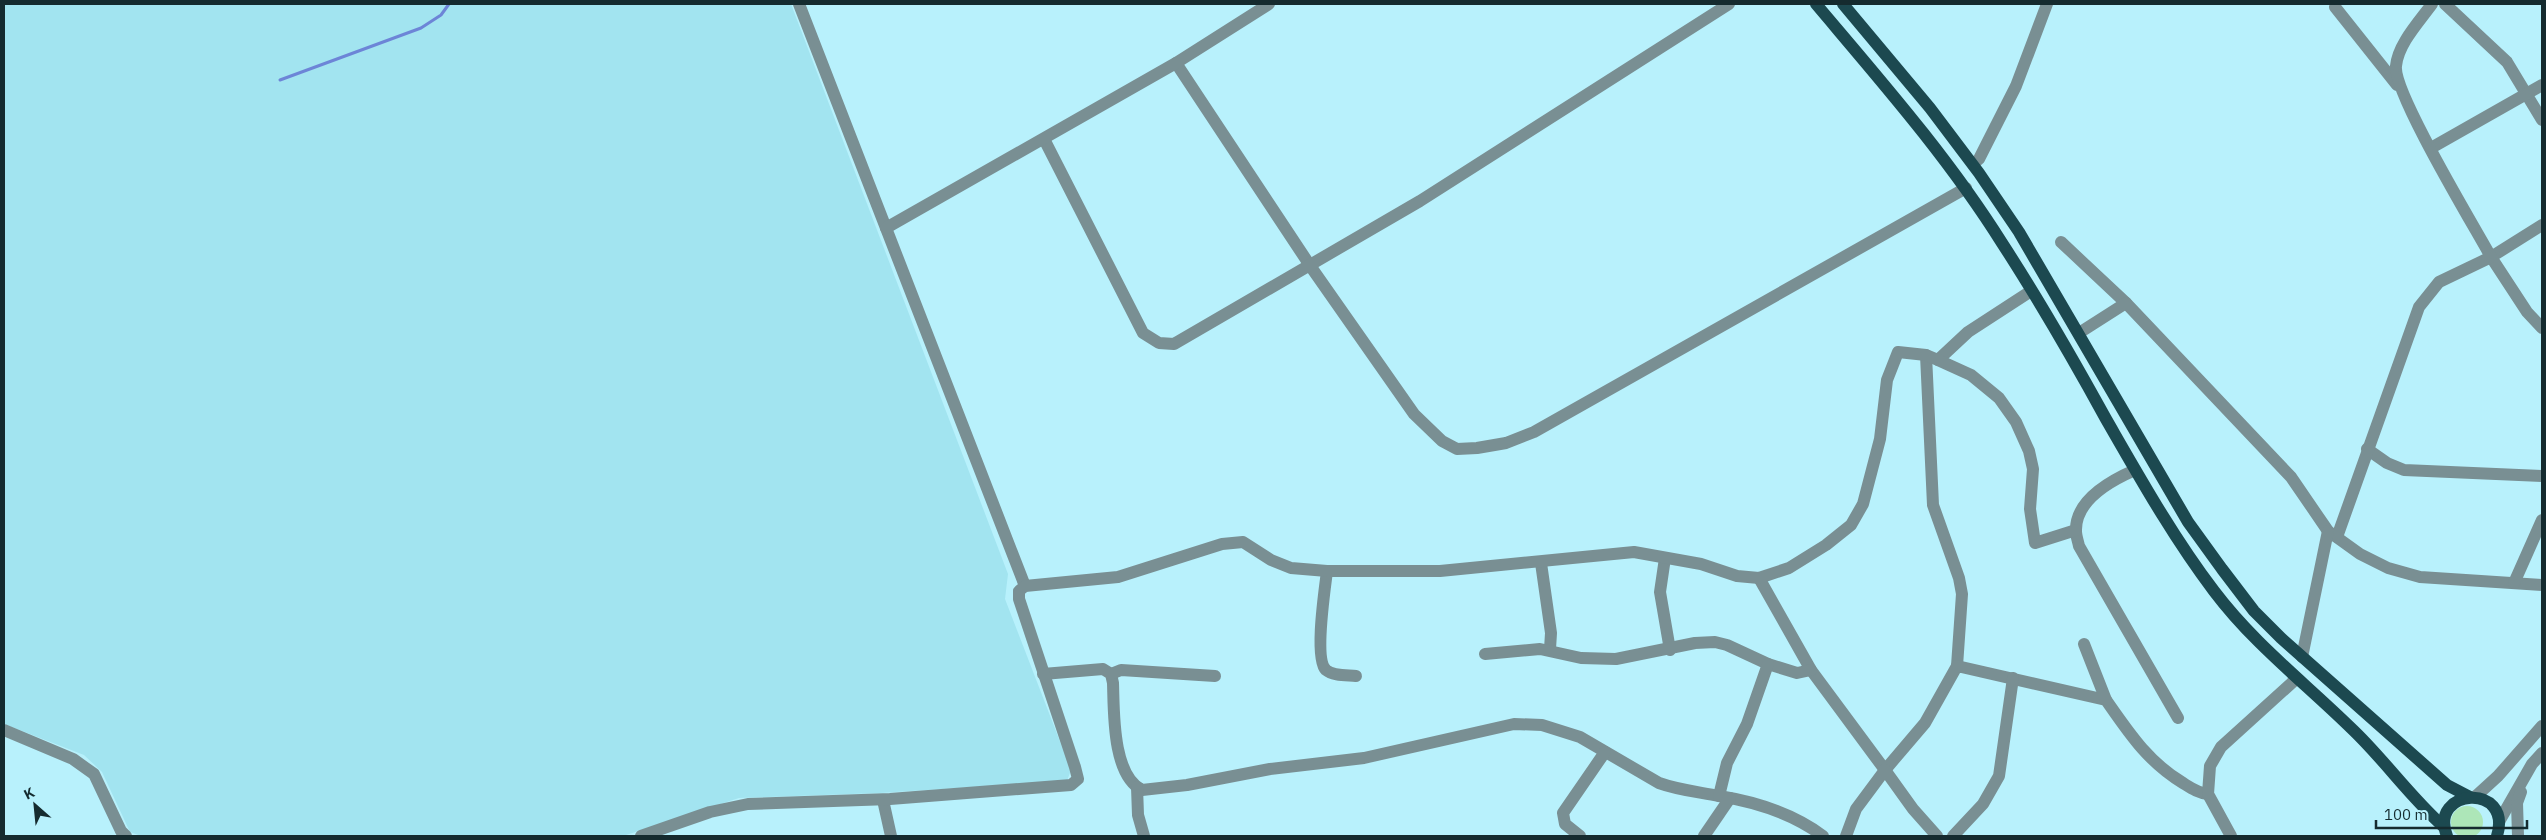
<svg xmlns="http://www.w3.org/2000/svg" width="2546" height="840" font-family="'IBM Plex Sans',sans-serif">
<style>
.built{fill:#a2e4f0}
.green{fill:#ade6b8}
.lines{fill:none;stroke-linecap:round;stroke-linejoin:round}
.stream{stroke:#6d85d7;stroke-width:3}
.minor{stroke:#798f93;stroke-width:12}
.major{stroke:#1c4950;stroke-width:12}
</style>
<rect width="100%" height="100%" fill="#b8f1fc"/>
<!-- built -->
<path class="built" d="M4 4H791L1008 574 1005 599 1071 770 1067 781 879 793 739 798 623 836H141L130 832 102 772 84 755 4 724Z"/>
<!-- green -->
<circle class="green" cx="2467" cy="822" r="16"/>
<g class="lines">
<!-- stream -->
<path class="stream" d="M280 80 421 28 441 15 449 4"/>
<!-- minor -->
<g class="minor">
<path d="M799 4 1025 586"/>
<path d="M2445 4 2507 62 2542 120"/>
<path d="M2335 7 2397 85"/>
<path d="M1176 63 1311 267 1414 414 1442 441 1457 449 1477 448 1506 443 1534 432 1966 188"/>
<path d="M1044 139 1143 333 1159 343 1174 344 1420 201 1729 4"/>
<path d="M2431 148 2542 85"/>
<path d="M1973 164 1979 159 2016 86 2047 4"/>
<path d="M2542 225 2491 257 2527 312 2542 328"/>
<path d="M886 228 1176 63 1269 4"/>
<path d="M2061 242 2126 303"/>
<path d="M2079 333 2126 303 2291 477 2328 531 2360 554 2388 568 2420 577 2542 585"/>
<path d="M1926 355 1933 505 1959 578 1962 594 1957 666"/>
<path d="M1938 360 1968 332 2031 291"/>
<path d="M2367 449 2387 463 2404 470 2542 476"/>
<path d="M2135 470C2112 480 2075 500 2076 531 2076 536 2078 541 2079 546L2178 718"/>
<path d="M2337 537 2419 307 2439 282 2491 257C2474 226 2393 92 2396 66 2398 44 2419 22 2432 4"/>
<path d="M1665 558 1660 592 1670 650"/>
<path d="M1541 563 1551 633 1550 649"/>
<path d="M1327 571C1325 588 1314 659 1326 670 1333 676 1348 675 1356 676"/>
<path d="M1759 578 1811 670 1885 770 1925 723 1957 666 2106 700C2129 733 2148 762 2183 783 2191 788 2198 793 2208 794"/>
<path d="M2514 583 2542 520"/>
<path d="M2084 644 2106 700"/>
<path d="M1485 654 1540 649 1581 658 1616 659 1695 643 1715 642 1727 645 1768 664 1797 673 1811 670"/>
<path d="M2302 657 2328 531"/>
<path d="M1043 674 1103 669 1111 674 1113 683C1114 711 1112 775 1142 790L1187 785 1270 769 1364 758 1514 724 1542 725 1580 737 1659 783C1678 790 1699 792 1719 796 1757 802 1792 813 1823 836"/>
<path d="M1111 674 1121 670 1215 676"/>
<path d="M4 730 73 759 94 774 121 831 126 836"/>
<path d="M1137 787 1138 815 1144 836"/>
<path d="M1719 796 1727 763 1747 724 1768 664"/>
<path d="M2475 797 2498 776 2542 726"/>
<path d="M883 800 891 836"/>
<path d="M2500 820 2532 764 2542 753"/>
<path d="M641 836 710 812 748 804 890 799 1071 785 1078 779 1075 767 1019 599V591L1025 586 1118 577 1222 544 1243 542 1271 560 1291 568 1327 571H1440L1634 552 1701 564 1737 576 1759 578 1789 568 1826 545 1851 525 1863 504 1880 439 1887 380 1898 352 1926 355 1938 360 1971 375 1999 398 2016 422 2029 451 2033 469 2030 509 2035 543 2076 530"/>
<path d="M1580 836 1565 824 1563 813 1605 752"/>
<path d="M1704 836 1730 798"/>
<path d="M1846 836 1856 809 1885 770 1913 809 1937 836"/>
<path d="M1953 836 1983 804 1999 776 2013 678"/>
<path d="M2231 836 2208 794 2210 766 2221 747 2296 679"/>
<path d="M2518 836 2517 803 2521 792"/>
</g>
<!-- major -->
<g class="major">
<path d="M1816 4C1881 81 1948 157 2002 243 2039 300 2073 359 2106 419 2140 478 2173 537 2214 591 2254 644 2304 682 2351 728 2384 759 2410 797 2444 827"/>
<path d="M1843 4 1930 108 1979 173 2019 232 2188 522 2222 569 2254 611 2281 638 2447 785 2470 797"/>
<path d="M2447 836C2428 788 2513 782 2497 836"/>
</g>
</g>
<!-- border -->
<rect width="2546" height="840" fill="none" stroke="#152b2f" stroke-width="10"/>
<!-- north arrow -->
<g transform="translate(35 805) rotate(333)" stroke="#b8f1fc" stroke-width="4" paint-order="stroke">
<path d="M0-4L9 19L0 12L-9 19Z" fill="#152b2f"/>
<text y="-8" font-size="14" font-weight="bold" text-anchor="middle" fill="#152b2f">K</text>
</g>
<!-- scale -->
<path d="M2376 820v8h151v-8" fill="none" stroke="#152b2f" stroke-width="2.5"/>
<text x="2384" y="820" font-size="15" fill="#152b2f" stroke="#b8f1fc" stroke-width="4" paint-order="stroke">100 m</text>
</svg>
